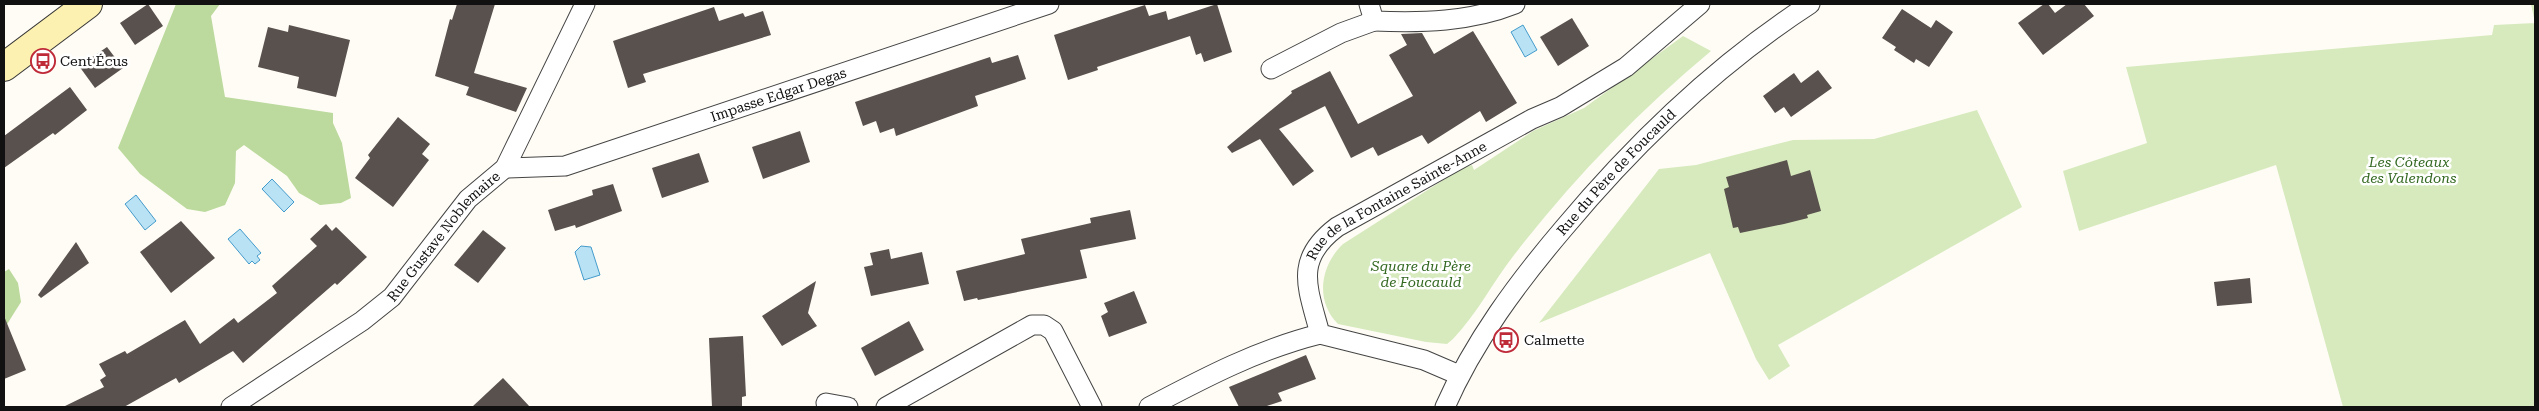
<svg xmlns="http://www.w3.org/2000/svg" width="2539" height="411" font-family="'Roboto Serif',serif">
<style>
.green{fill:#d7eabe}
.forest{fill:#bcda9d}
.water{fill:#bae2f5;stroke:#439bcb}
.building{fill:#59514d}
.lines{fill:none;stroke-linecap:round;stroke-linejoin:round}
.street-casing{stroke:#444;stroke-width:21}
.secondary-casing{stroke:#333;stroke-width:30}
.street{stroke:#fff;stroke-width:19}
.secondary{stroke:#fdf1b2;stroke-width:28}
.labels{text-anchor:middle;stroke-width:5;stroke-linejoin:round;paint-order:stroke}
.poi-label{font-size:14px;fill:#111;stroke:#fff;text-anchor:start}
.street-label{font-size:14px;fill:#111;stroke:#fff}
.park-label{font-size:14px;font-style:italic;fill:#336821;stroke:#fff}
</style>
<rect width="100%" height="100%" fill="#fffcf5"/>
<!-- green -->
<g class="green">
<path d="M2531 4H2535V407H2343L2276 165 2079 231 2063 171 2147 143 2126 67 2492 35 2494 25 2535 23Z"/>
<path d="M1683 36 1711 51C1639 111 1575 177 1518 250 1495 278 1478 313 1453 339L1447 344 1426 342 1338 324C1315 301 1320 266 1343 244L1462 168 1472 165 1474 170 1533 131 1584 108Z"/>
<path d="M1977 110 2022 207 1778 345 1790 366 1769 380 1756 359 1710 253 1539 323 1659 169 1696 165 1793 140 1874 139Z"/>
</g>
<!-- forest -->
<g class="forest">
<path d="M176 4H220L211 16 225 97 333 113V123L342 143 351 198 341 203 320 205 299 193 287 176 244 145 236 151 235 183 225 205 205 212 187 209 140 174 118 148Z"/>
<path d="M9 269 18 283 21 302 4 329V272Z"/>
</g>
<!-- water -->
<g class="water">
<path d="M1523 25 1537 50 1525 57 1511 32Z"/>
<path d="M272 179 294 202 284 212 262 189Z"/>
<path d="M136 195 156 221 145 230 125 204Z"/>
<path d="M240 229 261 253 257 256 260 260 255 264 252 261 249 264 228 239Z"/>
<path d="M581 246 591 247 600 275 584 280 575 252Z"/>
</g>
<!-- building -->
<g class="building">
<path d="M148 4 163 26 135 45 120 23Z"/>
<path d="M457 4H495L474 73 527 88 516 112 466 95 469 87 435 76 450 19 452 20Z"/>
<path d="M1217 4 1232 52 1204 62 1201 53 1196 55 1190 36 1097 67 1098 70 1068 80 1054 35 1145 5 1149 16 1166 11 1168 20Z"/>
<path d="M2044 4H2048L2055 13 2067 4H2084L2094 16 2043 55 2018 23Z"/>
<path d="M714 7 719 21 743 13 745 17 763 11 771 35 643 74 646 82 628 88 613 41Z"/>
<path d="M1902 9 1931 28 1936 20 1953 32 1929 67 1916 59 1914 63 1894 50 1896 47 1882 38Z"/>
<path d="M1572 18 1589 46 1558 66 1540 37Z"/>
<path d="M289 25 350 40 336 97 297 88 299 77 258 67 268 27 288 32Z"/>
<path d="M1473 31 1517 103 1486 122 1480 111 1428 144 1422 135 1378 156 1373 147 1351 158 1325 106 1279 129 1314 171 1293 186 1260 139 1232 153 1227 147 1292 93 1291 91 1330 71 1358 124 1413 96 1389 55 1407 45 1401 34 1422 33 1434 54Z"/>
<path d="M107 47 123 68 95 88 79 66Z"/>
<path d="M1018 55 1026 79 975 96 978 106 896 136 894 128 880 133 876 121 863 126 855 102 990 57 992 63Z"/>
<path d="M1818 70 1832 88 1791 117 1784 107 1775 113 1763 96 1794 73 1801 83Z"/>
<path d="M70 87 87 110 55 135 53 133 4 168V136Z"/>
<path d="M398 117 430 144 422 154 429 160 393 207 355 178 370 158 368 155Z"/>
<path d="M800 131 810 162 763 179 752 147Z"/>
<path d="M699 153 709 182 662 198 652 168Z"/>
<path d="M1787 160 1791 176 1810 170 1821 211 1807 215 1808 218 1784 224 1740 233 1738 227 1733 228 1724 189 1729 187 1726 177Z"/>
<path d="M613 184 622 211 576 228 575 225 555 231 548 210 593 195 592 190Z"/>
<path d="M1130 210 1136 239 1080 250 1087 278 978 300 977 298 964 301 956 271 1025 254 1021 239 1091 223 1090 218Z"/>
<path d="M181 221 215 258 171 293 140 252Z"/>
<path d="M326 224 332 231 336 227 367 257 337 285 335 283 243 363 233 351 179 383 176 378 124 407H63L104 387 100 380 106 376 99 364 125 351 127 354 185 320 200 344 234 318 238 323 277 293 272 286 317 246 310 239Z"/>
<path d="M483 230 506 248 478 283 454 265Z"/>
<path d="M76 242 89 263 41 298 38 295Z"/>
<path d="M889 249 891 259 922 252 929 284 871 296 864 267 873 265 870 253Z"/>
<path d="M2250 278 2252 303 2217 306 2214 282Z"/>
<path d="M816 281 808 313 817 326 782 346 762 316Z"/>
<path d="M1134 291 1147 323 1109 337 1101 316 1108 312 1104 303Z"/>
<path d="M4 316 26 370 4 379Z"/>
<path d="M909 321 924 350 875 376 861 348Z"/>
<path d="M743 336 746 396 742 397V407H712L709 338Z"/>
<path d="M1306 355 1316 379 1278 393 1282 401 1264 407H1239L1229 387Z"/>
<path d="M503 378 530 407H472Z"/>
</g>
<g class="lines">
<defs>
<g id="street">
<path d="M1369 4 1374 21C1422 23 1470 22 1515 4"/>
<path d="M1271 69 1341 33 1374 21"/>
<path id="s1" d="M505 168 565 166 1049 4"/>
<path id="s2" d="M1459 375 1424 360 1320 334C1308 288 1293 260 1337 227L1532 119 1560 107 1626 67 1700 4"/>
<path d="M826 403 848 407"/>
<path id="s3" d="M231 407 362 321 392 297 468 199 505 168 585 4"/>
<path d="M886 407 1032 325H1044L1053 331 1092 407"/>
<path d="M1149 407C1204 378 1259 349 1320 334"/>
<path id="s4" d="M1445 407C1474 341 1518 282 1564 228 1636 142 1716 65 1810 4"/>
</g>
<path id="secondary" d="M4 67 88 4"/>
</defs>
<!-- street casing -->
<use href="#street" class="street-casing"/>
<!-- secondary casing -->
<use href="#secondary" class="secondary-casing"/>
<!-- street -->
<use href="#street" class="street"/>
<!-- secondary -->
<use href="#secondary" class="secondary"/>
</g>
<!-- icons -->
<defs>
<symbol id="bus-ring" viewBox="-11 -11 22 22"><circle r="9.5" fill="#fff" stroke="#bf2a39" stroke-width="1.5"/><path d="M-5-6H5V4H4V6H2V4H-2V6H-4V4H-5ZM-3.5-4V0h7V-4ZM-3.5 1.2v1.5H-2V1.2ZM2 1.2v1.5H3.5V1.2Z" fill="#bf2a39"/></symbol>
</defs>
<g fill-rule="evenodd">
<use href="#bus-ring" x="29" y="47" width="28" height="28"/>
<use href="#bus-ring" x="1492" y="326" width="28" height="28"/>
</g>
<g class="labels">
<!-- poi labels -->
<g class="poi-label">
<text x="60" y="66">Cent Écus</text>
<text x="1524" y="345">Calmette</text>
</g>
<!-- street labels -->
<g class="street-label">
<text dy="5" stroke="none"><textPath href="#s1" startOffset="285">Impasse Edgar Degas</textPath></text>
<text dy="5" stroke="none"><textPath href="#s4" startOffset="292">Rue du Père de Foucauld</textPath></text>
<text dy="5" stroke="none"><textPath href="#s2" startOffset="328">Rue de la Fontaine Sainte-Anne</textPath></text>
<text dy="5" stroke="none"><textPath href="#s3" startOffset="275">Rue Gustave Noblemaire</textPath></text>
</g>
<!-- park labels -->
<g class="park-label">
<text x="2409" y="167">Les Côteaux<tspan x="2409" dy="16">des Valendons</tspan></text>
<text x="1421" y="271">Square du Père<tspan x="1421" dy="16">de Foucauld</tspan></text>
</g>
</g>
<!-- border -->
<rect width="2539" height="411" fill="none" stroke="#111111" stroke-width="10"/>
</svg>
